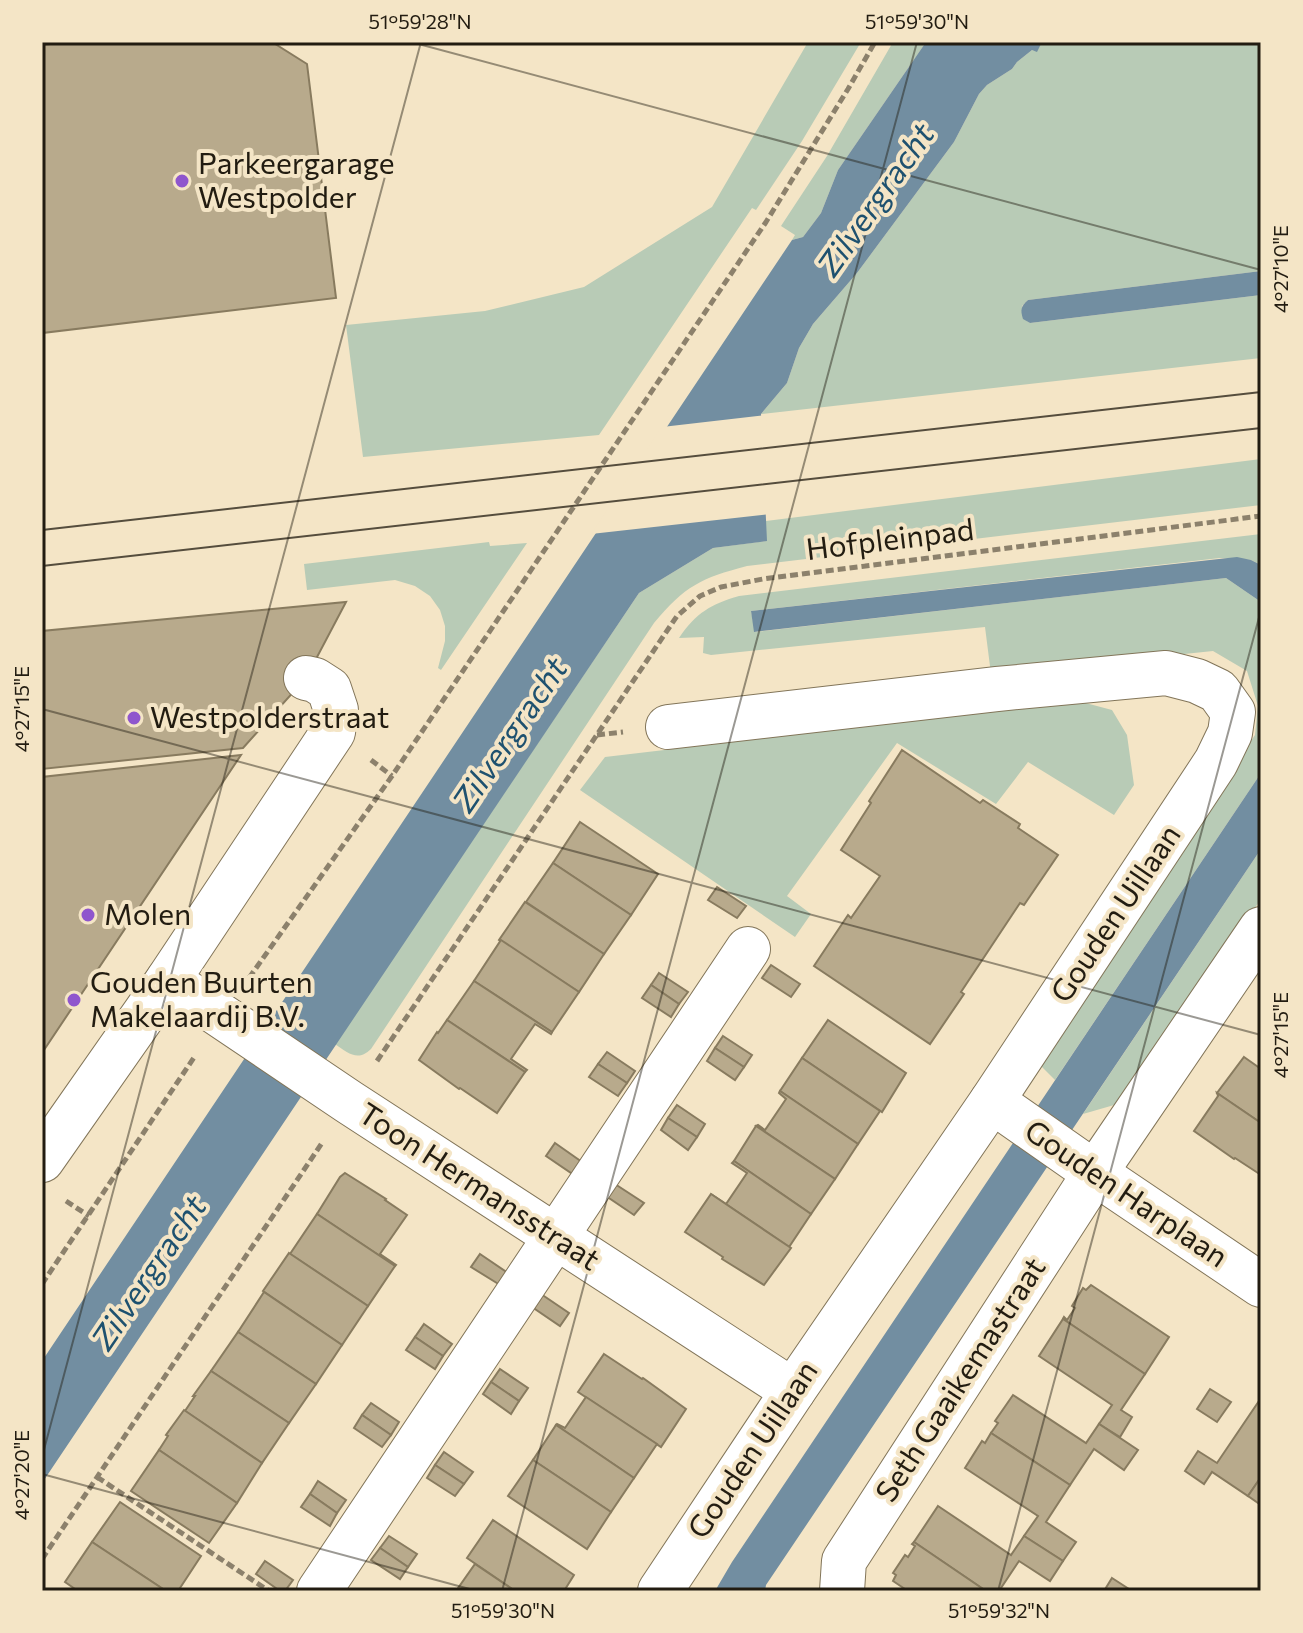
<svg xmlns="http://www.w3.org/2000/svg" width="1303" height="1633" font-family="Commissioner,sans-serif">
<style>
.green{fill:#b8cbb6}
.water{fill:#728ea1}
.pier{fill:#f4e5c6}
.building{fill:#b8aa8c;stroke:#887b5f;stroke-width:2}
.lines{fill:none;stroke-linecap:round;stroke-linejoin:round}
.street-casing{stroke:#827559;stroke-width:46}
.path{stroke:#8c816c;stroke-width:5;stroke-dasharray:8 4;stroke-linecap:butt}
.street{stroke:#fff;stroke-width:44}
.tram{stroke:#554d3d;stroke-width:2}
.ticks{fill:none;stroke:#221c11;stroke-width:2;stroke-opacity:0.45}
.poi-dot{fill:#8f56cd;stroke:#f4e5c6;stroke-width:3}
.labels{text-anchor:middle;stroke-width:8;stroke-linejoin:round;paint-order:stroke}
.poi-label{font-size:30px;fill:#221c11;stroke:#f4e5c6;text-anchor:start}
.street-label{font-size:30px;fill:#221c11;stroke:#f4e5c6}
.water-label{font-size:32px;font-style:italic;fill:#1e516f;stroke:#f4e5c6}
.neatline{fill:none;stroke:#221c11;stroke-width:3}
.ticks-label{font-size:20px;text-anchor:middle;fill:#221c11}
</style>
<rect width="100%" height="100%" fill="#f4e5c6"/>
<!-- green -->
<g class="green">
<path d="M808 42H861L802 141 756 210 752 208 599 435 363 457 346 325 485 311 584 287 712 207Z"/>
<path d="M893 42H926L838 170 821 213 803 237 792 240 795 235 781 226 827 156Z"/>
<path d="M1042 42H1261V271L1028 300 1022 306 1027 321 1030 323 1261 295V358L761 414 787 383 799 348 813 324 857 273 954 142 979 94 987 85 1012 69 1017 62 1032 50 1037 51Z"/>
<path d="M1261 459V505L747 566C701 578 685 586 654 623L371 1049C358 1062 348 1053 335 1044L639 593 713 548 766 541V521Z"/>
<path d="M1261 534V565L1251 560 1220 558 751 611 755 632 1226 578 1261 602V773L1055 1080 1039 1064 1255 735 1258 706 1247 671 1213 651 991 674 985 627 711 655 703 653 704 637 679 638C696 613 711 604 739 596Z"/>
<path d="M489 542 490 546 527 543 441 670 438 668 445 641V626L440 610 430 596 415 586 395 580 307 590 304 564Z"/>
<path d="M1078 701 1112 710 1127 735 1134 785 1114 815 1028 762 996 804 897 743 787 896 811 914 795 937 580 790 605 757Z"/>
<path d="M1261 849V899L1121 1103 1083 1114Z"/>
</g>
<!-- water -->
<g class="water">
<path d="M926 42H1042L1037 52 1032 50 1017 62 1012 69 987 85 979 94 954 142 857 273 813 324 799 348 787 383 761 414 767 541 713 548 639 593 42 1483V1361L792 240 803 237 821 213 838 170Z"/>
<path d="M1261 271V295L1030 323 1023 319C1020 310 1021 306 1028 300Z"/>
<path d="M1237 557 1251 560 1261 565V602L1226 578 754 632 751 611Z"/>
<path d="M1261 773V849L766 1585 765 1591H715L732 1562Z"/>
</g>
<!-- pier -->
<path class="pier" d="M766 415 770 514 591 534 662 427Z"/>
<!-- building -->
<g class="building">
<path d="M67 42H272L307 64 336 298 42 333V45Z"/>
<path d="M346 602 306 678 243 748 42 769V631Z"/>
<path d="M902 750 980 803 983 800 1020 824 1018 828 1058 855 1024 905 1020 903 961 992 964 994 930 1044 814 966 848 915 851 918 880 876 841 850 871 803 869 801Z"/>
<path d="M241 755 42 1053V777Z"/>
<path d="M580 822 658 874 631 915 553 863Z"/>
<path d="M553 863 631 915 604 954 526 902Z"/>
<path d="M717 887 746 906 737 918 708 900Z"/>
<path d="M525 902 604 954 579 992 499 940Z"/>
<path d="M501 940 579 992 552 1032 474 981Z"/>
<path d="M771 965 800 984 791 997 762 978Z"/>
<path d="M659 973 688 992 679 1004 651 985Z"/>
<path d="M474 981 552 1032 551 1034 535 1024 511 1059 527 1070 525 1072 447 1020Z"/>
<path d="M651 985 679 1004 671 1017 642 998Z"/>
<path d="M447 1020 525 1072 497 1113 460 1088 459 1089 419 1060 437 1032 438 1033Z"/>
<path d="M828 1020 906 1073 882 1112 802 1058Z"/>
<path d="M723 1036 752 1055 744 1067 715 1048Z"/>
<path d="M715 1048 744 1067 735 1080 707 1061Z"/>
<path d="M607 1052 635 1071 627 1083 598 1064Z"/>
<path d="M1244 1057 1261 1069V1123L1217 1093Z"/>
<path d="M802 1058 880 1111 858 1144 780 1091Z"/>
<path d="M598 1064 627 1083 618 1096 589 1077Z"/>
<path d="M780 1091 858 1144 835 1179 756 1126 758 1125 765 1130 786 1099 779 1093Z"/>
<path d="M1217 1093 1261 1123V1175L1235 1158 1234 1159 1194 1131 1218 1096Z"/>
<path d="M677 1105 705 1124 697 1137 668 1118Z"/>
<path d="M668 1118 697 1137 688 1150 661 1130Z"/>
<path d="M756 1126 835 1179 811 1214 734 1161Z"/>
<path d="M555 1143 582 1162 574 1175 546 1156Z"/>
<path d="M734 1161 811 1214 789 1247 711 1194 726 1204 747 1173 732 1163Z"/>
<path d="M345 1173 386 1199 385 1200 407 1215 380 1254 396 1265 395 1266 317 1214 340 1177Z"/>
<path d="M615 1184 644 1203 634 1215 606 1196Z"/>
<path d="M711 1194 791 1248 764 1285 722 1259 723 1257 685 1232Z"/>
<path d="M317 1214 395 1266 368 1306 290 1254Z"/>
<path d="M289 1253 368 1306 342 1345 263 1291Z"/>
<path d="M480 1254 508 1273 500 1285 471 1267Z"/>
<path d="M1091 1285 1169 1337 1145 1374 1063 1319 1064 1317 1067 1320 1075 1308 1072 1306 1083 1288 1086 1290Z"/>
<path d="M264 1292 342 1345 316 1384 238 1332Z"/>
<path d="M541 1294 569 1313 560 1326 532 1307Z"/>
<path d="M1063 1319 1145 1374 1121 1410 1132 1417 1120 1437 1099 1424 1112 1405 1039 1356Z"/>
<path d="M424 1324 452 1344 443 1356 415 1337Z"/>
<path d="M238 1332 316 1384 289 1423 211 1371Z"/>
<path d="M415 1337 443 1356 435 1369 406 1350Z"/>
<path d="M604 1354 642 1379 643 1378 686 1409 661 1447 578 1392Z"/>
<path d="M500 1369 528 1388 519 1401 491 1382Z"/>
<path d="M211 1371 289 1423 262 1463 185 1411 195 1396H193Z"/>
<path d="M491 1382 519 1401 511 1414 483 1394Z"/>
<path d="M1210 1389 1231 1402 1217 1422 1197 1409Z"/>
<path d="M1013 1395 1086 1443 1099 1424 1138 1450 1124 1470 1094 1449 1070 1485 991 1433 998 1423 995 1421Z"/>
<path d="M586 1397 657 1444 634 1478 556 1425 557 1424 565 1428Z"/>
<path d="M1261 1398V1477L1248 1496 1212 1472 1204 1484 1185 1471 1198 1451 1217 1463Z"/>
<path d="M371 1403 399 1422 391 1435 362 1415Z"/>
<path d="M184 1410 262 1463 237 1503 159 1450 168 1436 166 1435Z"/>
<path d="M362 1415 391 1435 382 1447 354 1428Z"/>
<path d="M556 1425 634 1478 611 1512 533 1460Z"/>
<path d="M991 1433 1070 1485 1046 1522 1076 1542 1063 1561 1024 1536 1038 1516 965 1468 982 1441 985 1443Z"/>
<path d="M159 1450 237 1503 209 1543 131 1491Z"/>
<path d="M444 1452 473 1472 464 1484 435 1465Z"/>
<path d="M533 1460 611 1512 587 1549 508 1496Z"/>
<path d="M435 1465 464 1484 455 1496 427 1478Z"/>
<path d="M1261 1477V1505L1248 1496Z"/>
<path d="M318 1481 346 1500 337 1513 310 1494Z"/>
<path d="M310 1494 337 1513 330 1526 301 1507Z"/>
<path d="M120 1502 201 1556 178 1591H166L92 1542Z"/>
<path d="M938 1506 1011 1555 1024 1536 1063 1561 1050 1581 1019 1561 999 1591H986L914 1542Z"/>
<path d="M493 1520 574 1575 564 1591H515L467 1558Z"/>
<path d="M389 1536 417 1554 408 1567 380 1548Z"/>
<path d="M92 1542 166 1591H78L65 1582Z"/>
<path d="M914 1542 986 1591H908L893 1581 896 1575 893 1573 905 1555 908 1557 915 1546 912 1544Z"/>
<path d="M380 1548 408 1567 400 1579 371 1560Z"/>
<path d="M265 1561 293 1580 285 1591H280L256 1574Z"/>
<path d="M475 1564 515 1591H456Z"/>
<path d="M1112 1578 1132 1591H1104Z"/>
</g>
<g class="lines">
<defs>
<g id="street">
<path d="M168 980 349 1102 793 1391"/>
<path d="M992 1101 1095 1173 1261 1285"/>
<path d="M42 1160 168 980 333 732 336 710 329 689 315 680 306 678"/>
<path d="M319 1591 748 949"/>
<path d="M660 1591 793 1391 992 1101 1216 762 1230 733 1233 712 1218 691 1197 681 1166 673 997 689 668 727"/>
<path d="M842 1591 844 1561 1095 1173 1261 929"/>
</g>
</defs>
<!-- street casing -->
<use href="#street" class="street-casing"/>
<!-- path -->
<g class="path">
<path d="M597 735 623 732"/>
<path d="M371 760 392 776"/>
<path d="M249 978 392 776 766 222 848 89 875 42"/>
<path d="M377 1061 677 616 700 596 721 587 763 579 1261 516"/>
<path d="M66 1201 89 1216"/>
<path d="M42 1284 195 1056"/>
<path d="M97 1477 269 1591"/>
<path d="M42 1559 322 1143"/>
</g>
<!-- street -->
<use href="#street" class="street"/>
<!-- tram -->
<g class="tram">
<path d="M42 530 1261 392"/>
<path d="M42 566 1261 428"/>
</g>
</g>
<!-- ticks -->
<path class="ticks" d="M411 42 1261 270M42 709 1261 1035M42 1457 421 42M42 1474 477 1591M502 1591 917 42M998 1591 1261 610"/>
<!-- markers -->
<g class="poi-dot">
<circle cx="182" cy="181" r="8"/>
<circle cx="134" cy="718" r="8"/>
<circle cx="88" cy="915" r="8"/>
<circle cx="74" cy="1000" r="8"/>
</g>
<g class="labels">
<!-- poi labels -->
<g class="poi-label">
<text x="198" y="174">Parkeergarage<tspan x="198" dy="34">Westpolder</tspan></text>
<text x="150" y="728">Westpolderstraat</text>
<text x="104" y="925">Molen</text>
<text x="90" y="993">Gouden Buurten<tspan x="90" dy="34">Makelaardij B.V.</tspan></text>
</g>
<!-- street labels -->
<g class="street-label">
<text transform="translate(890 540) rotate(-7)" y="10">Hofpleinpad</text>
<text transform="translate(1116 914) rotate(-56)" y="10">Gouden Uillaan</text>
<text transform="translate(479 1187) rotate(33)" y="10">Toon Hermansstraat</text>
<text transform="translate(1126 1194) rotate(34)" y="10">Gouden Harplaan</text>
<text transform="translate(961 1380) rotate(-57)" y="10">Seth Gaaikemastraat</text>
<text transform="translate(753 1450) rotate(-56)" y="10">Gouden Uillaan</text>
</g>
<!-- water labels -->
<g class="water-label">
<text transform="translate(876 200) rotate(-55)" y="11">Zilvergracht</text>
<text transform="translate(510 735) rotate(-56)" y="11">Zilvergracht</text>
<text transform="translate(149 1273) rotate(-56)" y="11">Zilvergracht</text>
</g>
</g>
<!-- border -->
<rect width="1303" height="1633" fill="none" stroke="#f4e5c6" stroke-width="88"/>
<rect x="44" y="44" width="1215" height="1545" class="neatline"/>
<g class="ticks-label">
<text x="420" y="29">51°59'28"N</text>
<text x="917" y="29">51°59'30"N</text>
<text transform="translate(1281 269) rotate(-90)" y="7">4°27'10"E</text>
<text transform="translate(22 709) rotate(-90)" y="7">4°27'15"E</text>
<text transform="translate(1281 1035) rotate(-90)" y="7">4°27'15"E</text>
<text transform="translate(22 1475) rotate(-90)" y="7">4°27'20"E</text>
<text x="503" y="1618">51°59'30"N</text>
<text x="999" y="1618">51°59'32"N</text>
</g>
</svg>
